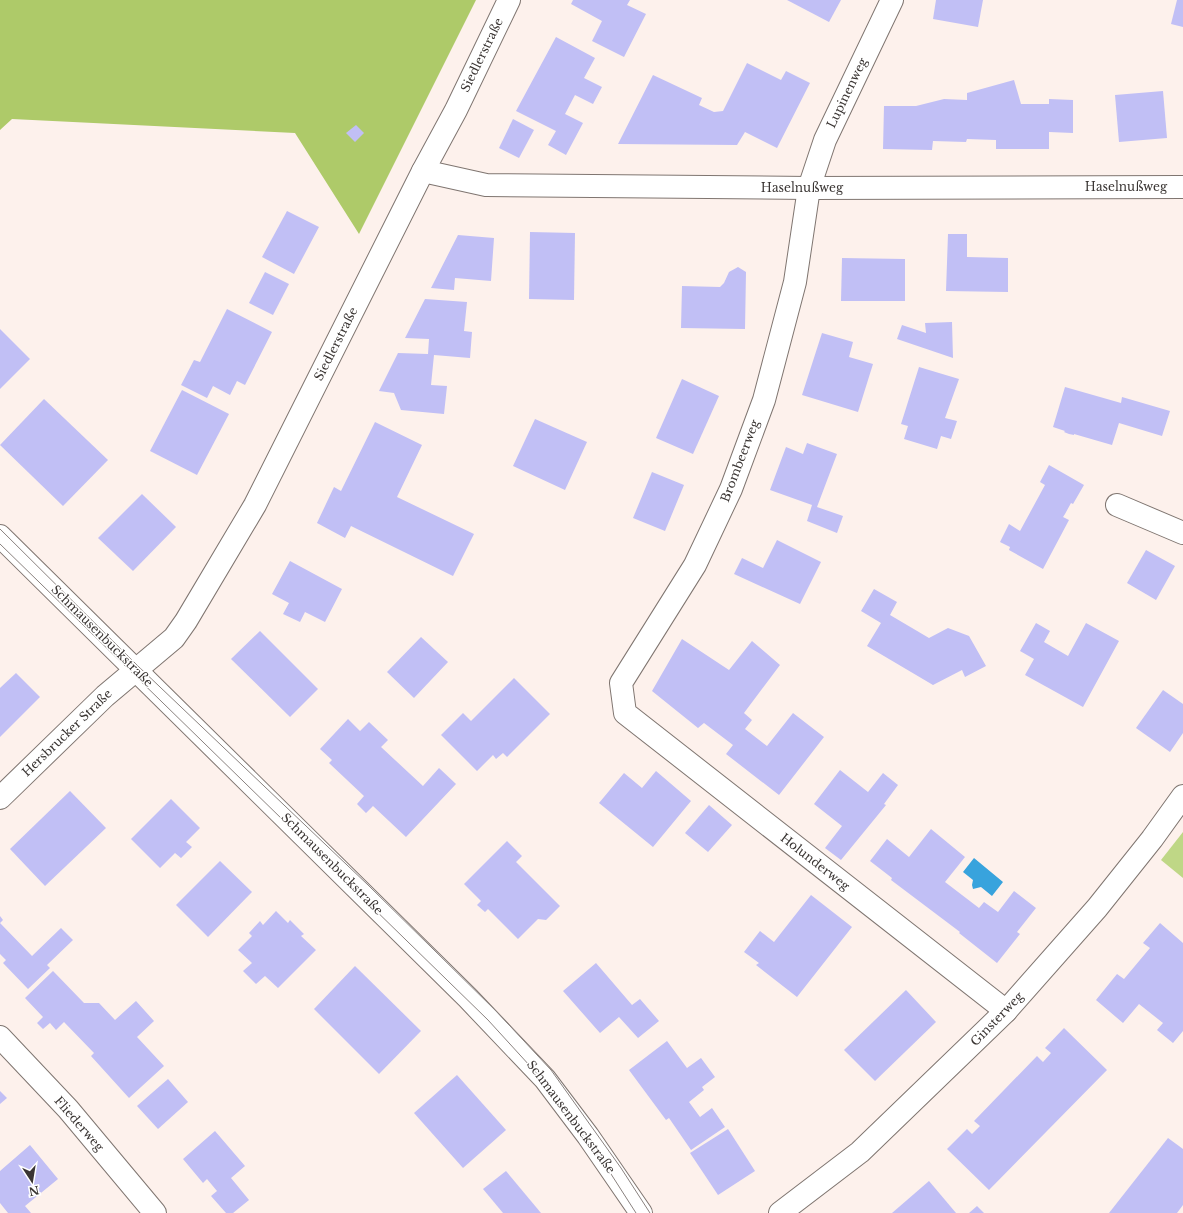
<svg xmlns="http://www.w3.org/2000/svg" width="1183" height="1213" font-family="'Libre Baskerville',serif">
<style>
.green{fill:#bfd786}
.forest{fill:#aeca69}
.water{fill:#38a3dd}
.building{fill:#c1bff5}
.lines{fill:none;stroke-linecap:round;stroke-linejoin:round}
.street-casing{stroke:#7f7570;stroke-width:24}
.secondary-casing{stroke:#7f7570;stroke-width:24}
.street{stroke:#fff;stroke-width:22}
.secondary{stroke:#fff;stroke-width:22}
.tram{stroke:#8a827f;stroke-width:1}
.labels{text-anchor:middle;stroke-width:3;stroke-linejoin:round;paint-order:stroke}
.street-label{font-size:12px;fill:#3a3533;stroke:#fff}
</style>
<rect width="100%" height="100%" fill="#fdf1ec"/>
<!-- green -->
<path class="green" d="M1183 832V878L1161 860Z"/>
<!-- forest -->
<path class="forest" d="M0 0H476L359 234 295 133 12 119 0 130Z"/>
<!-- water -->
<path class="water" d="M974 858 1003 882 992 896 981 887 973 889 972 885 973 880 963 872Z"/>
<!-- building -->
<g class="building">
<path d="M573 0H630L627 5 646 14 624 57 592 41 602 21 571 4Z"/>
<path d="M787 0H841L829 22Z"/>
<path d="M936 0H983L978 27 933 19Z"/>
<path d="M1177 0H1183V27L1171 24Z"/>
<path d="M556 37 595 58 584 78 602 87 593 104 575 95 565 114 583 123 566 155 548 145 556 131 516 111Z"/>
<path d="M747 63 781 80 786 71 810 83 777 148 745 132 737 145 618 144 653 75 702 98 699 105 714 112 723 111Z"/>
<path d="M1014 80 1021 104H1049V99L1073 100V133L1049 132V149H996V140L967 139 966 142 933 141 932 150 883 149 884 106H916L944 99 967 100V93Z"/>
<path d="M1163 91 1167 138 1119 142 1115 95Z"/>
<path d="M513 119 534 130 519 158 499 148Z"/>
<path d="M356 125 364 133 355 142 346 133Z"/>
<path d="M287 211 319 227 294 274 262 257Z"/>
<path d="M530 232 575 233 574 300 529 299Z"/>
<path d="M948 234H967V257L1008 258V292L946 291Z"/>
<path d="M458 235 494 238 491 281 455 278 454 290 431 288Z"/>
<path d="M842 258 905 259V301H841Z"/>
<path d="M738 267 746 272 745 329 681 328 682 286 720 287 724 283 729 272Z"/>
<path d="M265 272 289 284 273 315 249 303Z"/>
<path d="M425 299 467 302 464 331 472 332 470 358 434 355 431 385 447 386 444 414 401 410 394 393 379 391 398 353 428 354 429 339 405 338Z"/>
<path d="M227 309 272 332 245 385 237 381 230 395 213 386 207 398 181 385 194 360 200 362Z"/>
<path d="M952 322 953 358 897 339 902 325 926 333 925 323Z"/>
<path d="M0 329 30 359 0 389Z"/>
<path d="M822 333 853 342 849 357 873 364 858 412 802 395Z"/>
<path d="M919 367 959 379 945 418 957 421 951 439 941 436 937 449 904 439 908 426 901 424Z"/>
<path d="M682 379 719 396 693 454 656 438Z"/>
<path d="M1065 387 1121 403 1122 397 1170 411 1162 436 1119 423 1112 445 1074 434V435L1069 434 1064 432 1065 431 1053 427Z"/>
<path d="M182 390 229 414 197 475 150 451Z"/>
<path d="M44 399 108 460 63 506 0 445Z"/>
<path d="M535 419 587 442 565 490 513 466Z"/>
<path d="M375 422 422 445 397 497 474 534 453 576 351 526 345 538 317 523 334 487 341 491Z"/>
<path d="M807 443 837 454 817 507 843 516 837 533 807 521 812 505 770 490 786 447 803 454Z"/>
<path d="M1049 465 1084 485 1073 504 1071 503 1065 514 1063 517 1069 520 1043 569 1009 550 1010 547 1000 542 1009 524 1020 531 1045 485 1040 482Z"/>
<path d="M652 472 684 485 665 531 633 518Z"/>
<path d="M142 494 176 527 133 571 98 538Z"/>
<path d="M777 540 821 562 800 604 734 574 742 558 763 568Z"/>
<path d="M1146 550 1175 566 1156 600 1127 583Z"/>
<path d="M290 561 342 589 325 622 305 612 300 622 283 614 289 603 272 594Z"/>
<path d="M874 589 897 602 890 615 929 638 948 628 969 636 986 666 965 677 962 670 933 685 867 646 881 623 861 611Z"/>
<path d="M1036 623 1050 631 1044 642 1068 656 1086 623 1119 641 1083 707 1025 675 1034 659 1020 651Z"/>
<path d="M260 631 318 689 290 717 231 659Z"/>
<path d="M421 637 448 662 414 698 387 672Z"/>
<path d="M682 639 729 670 752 641 780 665 744 713 752 720 745 729 767 746 793 713 824 737 779 795 726 754 733 745 704 723 698 728 652 691Z"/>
<path d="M16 673 40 697 0 737V688Z"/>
<path d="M514 678 550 714 507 757 503 753 496 759 493 755 477 771 441 735 463 713 471 721Z"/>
<path d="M1163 690 1183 704V733L1170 752 1136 728Z"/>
<path d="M348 719 360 731 369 722 388 740 381 747 423 786 439 768 456 784 406 837 373 806 366 813 357 804 364 796 329 763 332 760 320 749Z"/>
<path d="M840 770 868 792 883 773 898 785 884 804 886 805 841 860 825 848 842 826 814 804Z"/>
<path d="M656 771 691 801 653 847 599 803 624 773 642 788Z"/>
<path d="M70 791 106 828 45 886 10 849Z"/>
<path d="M171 799 200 828 186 842 192 847 181 858 175 853 160 868 131 839Z"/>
<path d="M709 805 732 825 708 852 685 833Z"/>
<path d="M931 829 965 857 945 882 979 908 984 902 998 912 1014 891 1036 908 1017 932 1020 934 997 963 959 933 960 932 891 880 892 878 870 861 887 839 909 857Z"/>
<path d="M507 841 522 856 516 862 560 906 546 920 538 919 518 939 488 909 485 912 477 905 481 901 464 884Z"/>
<path d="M220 861 252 892 208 937 176 905Z"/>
<path d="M811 895 852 927 797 997 756 965 759 963 744 952 760 931 774 942Z"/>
<path d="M276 911 288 923 290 920 304 934 301 936 316 950 278 988 265 976 256 984 243 971 252 963 238 950 252 936 249 933 260 921 263 925Z"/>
<path d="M0 916 3 920 0 923 32 956 61 928 73 940 47 965 50 968 28 989 3 963 6 960 0 954Z"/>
<path d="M1160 923 1183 943V1031L1173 1043 1157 1030 1163 1023 1139 1004 1123 1023 1096 1000 1117 974 1124 979 1150 948 1143 943Z"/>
<path d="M596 963 632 1005 640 999 659 1021 638 1038 619 1017 600 1033 563 991Z"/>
<path d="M355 966 421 1031 379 1074 314 1009Z"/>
<path d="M53 971 84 1003H99L115 1020 136 1001 154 1021 137 1037 164 1066 129 1098 91 1056 94 1053 64 1022 56 1030 50 1023 43 1029 37 1023 43 1017 25 998Z"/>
<path d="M906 990 936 1022 875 1081 844 1050Z"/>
<path d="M1064 1028 1107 1070 989 1190 947 1149 967 1129 972 1134 980 1126 974 1121 1037 1056 1043 1062 1051 1053 1045 1048Z"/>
<path d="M667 1041 687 1068 701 1058 715 1077 702 1087 704 1090 689 1102 700 1117 712 1108 725 1127 691 1150 669 1118 666 1120 629 1070Z"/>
<path d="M457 1075 506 1130 463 1168 414 1113Z"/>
<path d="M168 1079 188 1102 158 1129 137 1106Z"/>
<path d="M0 1091 7 1098 0 1104Z"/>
<path d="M728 1129 755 1171 718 1195 690 1153Z"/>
<path d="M215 1131 245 1166 231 1178 249 1200 233 1213H226L211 1196 217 1191 207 1179 203 1183 183 1159Z"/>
<path d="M1168 1138 1183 1149V1205L1177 1213H1109Z"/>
<path d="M30 1145 58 1179 25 1206 31 1213H8L0 1203V1171Z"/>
<path d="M506 1171 541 1213H503L483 1189Z"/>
<path d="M929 1181 956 1213H892Z"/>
<path d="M977 1206 984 1213H969Z"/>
</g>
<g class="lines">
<defs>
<g id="street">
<path d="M892 0 825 140 809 188 795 282 764 400 731 489 695 565 621 683 625 713 1006 1011"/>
<path d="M423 171 486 185 809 188 1183 187"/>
<path d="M1117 505 1183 533"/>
<path d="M0 798 105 696 174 638 186 621 255 505 423 171 456 110 509 0"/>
<path d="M0 1037 68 1109 155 1213"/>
<path d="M780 1213 860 1152 1006 1011 1097 908 1152 839 1183 796"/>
</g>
<path id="secondary" d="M0 536 468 998 545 1079 588 1136 641 1213"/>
</defs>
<!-- street casing -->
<use href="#street" class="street-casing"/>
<!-- secondary casing -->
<use href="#secondary" class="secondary-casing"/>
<!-- street -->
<use href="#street" class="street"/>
<!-- secondary -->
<use href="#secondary" class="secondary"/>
<!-- tram -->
<g class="tram">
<path d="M0 529 139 667 368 885 497 1012 551 1070 621 1168 650 1213"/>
<path d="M0 544 488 1020 541 1078 611 1174 636 1213"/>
</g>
</g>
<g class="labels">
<!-- street labels -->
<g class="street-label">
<text transform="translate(482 55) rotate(-64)" y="4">Siedlerstraße</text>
<text transform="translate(847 93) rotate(-64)" y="4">Lupinenweg</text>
<text x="1126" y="191">Haselnußweg</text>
<text x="802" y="192">Haselnußweg</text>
<text transform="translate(336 344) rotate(-63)" y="4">Siedlerstraße</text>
<text transform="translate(740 461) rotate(-69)" y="4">Brombeerweg</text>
<text transform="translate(102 636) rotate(45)" y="4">Schmausenbuckstraße</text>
<text transform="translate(67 733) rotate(-44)" y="4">Hersbrucker Straße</text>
<text transform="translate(815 862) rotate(38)" y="4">Holunderweg</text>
<text transform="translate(332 864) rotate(45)" y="4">Schmausenbuckstraße</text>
<text transform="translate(997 1019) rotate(-46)" y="4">Ginsterweg</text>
<text transform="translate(571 1117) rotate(53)" y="4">Schmausenbuckstraße</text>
<text transform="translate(79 1124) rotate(49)" y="4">Fliederweg</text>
</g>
</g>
<!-- north arrow -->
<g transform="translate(32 1181) rotate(168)" stroke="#ffffff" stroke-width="3" paint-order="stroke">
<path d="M0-3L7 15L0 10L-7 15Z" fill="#3a3533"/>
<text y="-6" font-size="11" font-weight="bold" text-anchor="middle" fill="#3a3533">N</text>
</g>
</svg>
